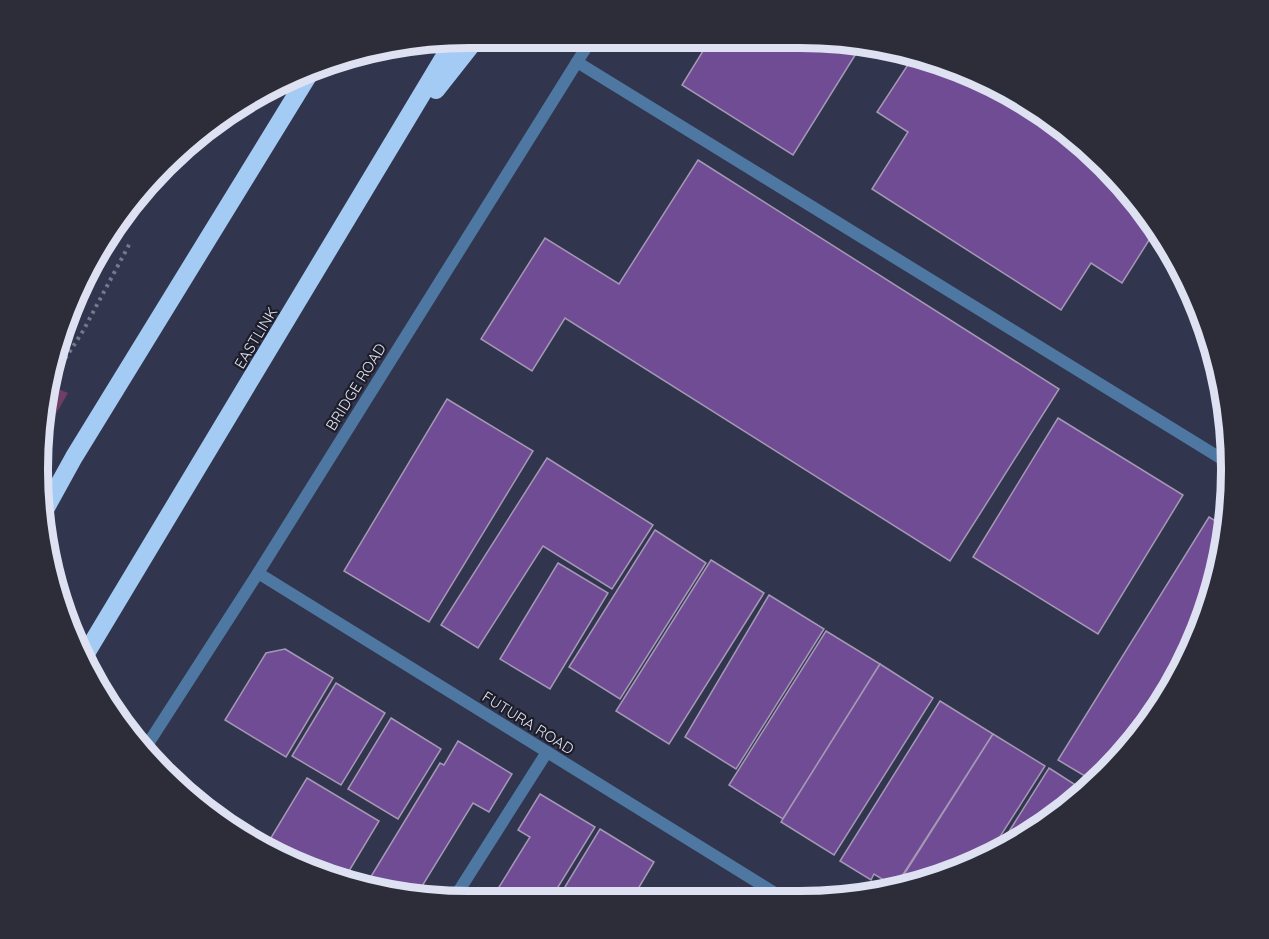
<svg xmlns="http://www.w3.org/2000/svg" width="1269" height="939" font-family="Quicksand,sans-serif">
<style>
.green{fill:#6e3f66}
.building{fill:#704c94;stroke:#a598b5;stroke-width:1.5}
.lines{fill:none;stroke-linecap:round;stroke-linejoin:round}
.path{stroke:#75788e;stroke-width:4;stroke-dasharray:3 4.5;stroke-linecap:butt}
.service{stroke:#4e77a1;stroke-width:12}
.minor{stroke:#4e77a1;stroke-width:12}
.motorway{stroke:#a4cbf4;stroke-width:18}
.labels{text-anchor:middle;stroke-width:4.5;stroke-linejoin:round;paint-order:stroke}
.street-label{font-size:15px;fill:#dee1f1;stroke:#1c1d29}
.rim{fill:none;stroke:#dee1f1;stroke-width:8}
</style>
<rect width="100%" height="100%" fill="#31354e"/>
<!-- green -->
<path class="green" d="M46 384 68 393 42 438 46 386Z"/>
<!-- building -->
<g class="building">
<path d="M711 38H827L862 44 793 155 682 85Z"/>
<path d="M915 54 1039 110 1142 207 1156 229 1122 283 1091 263 1061 310 872 189 908 132 877 112Z"/>
<path d="M698 160 1059 389 950 561 565 318 532 371 481 339 545 238 619 284Z"/>
<path d="M447 399 533 451 429 622 344 571Z"/>
<path d="M1058 418 1183 495 1098 634 973 557Z"/>
<path d="M547 458 653 525 612 589 543 546 478 648 441 625Z"/>
<path d="M1209 517 1227 528 1208 609 1173 686 1124 755 1095 782 1058 760Z"/>
<path d="M655 530 706 563 620 699 569 667Z"/>
<path d="M711 560 764 593 669 744 616 711Z"/>
<path d="M558 563 608 593 550 689 500 659Z"/>
<path d="M769 595 824 629 736 769 685 737Z"/>
<path d="M826 631 880 664 783 819 729 785Z"/>
<path d="M285 649 333 678 286 757 225 720 266 653Z"/>
<path d="M880 664 933 698 834 855 781 822Z"/>
<path d="M336 683 385 713 341 785 292 756Z"/>
<path d="M940 701 993 734 895 887 874 874 871 880 840 861Z"/>
<path d="M391 718 441 749 398 819 348 789Z"/>
<path d="M993 734 1045 766 989 854 964 869 896 887Z"/>
<path d="M458 741 512 774 489 812 473 803 416 896 364 888 440 763 444 765Z"/>
<path d="M1049 768 1085 791 1062 812 998 849Z"/>
<path d="M307 778 379 821 343 881 314 869 269 841Z"/>
<path d="M540 794 595 827 550 900H491L530 837 518 830Z"/>
<path d="M600 829 654 862 632 899 612 889 606 899 557 900Z"/>
</g>
<g class="lines">
<!-- path -->
<path class="path" d="M45 390 83 331 130 243"/>
<!-- service -->
<g class="service">
<path d="M577 62 1230 464"/>
<path d="M453 900 547 752"/>
</g>
<!-- minor -->
<g class="minor">
<path d="M258 573 783 898"/>
<path d="M144 750 258 573 592 38"/>
</g>
<!-- motorway -->
<g class="motorway">
<path d="M436 90 477 38"/>
<path d="M42 515 74 457 311 71"/>
<path d="M85 655 455 39"/>
</g>
</g>
<g class="labels">
<!-- street labels -->
<g class="street-label">
<text transform="translate(256 338) rotate(-59)" y="5">EASTLINK</text>
<text transform="translate(356 387) rotate(-58)" y="5">BRIDGE ROAD</text>
<text transform="translate(528 723) rotate(32)" y="5">FUTURA ROAD</text>
</g>
</g>
<!-- crop -->
<path d="M0 0H1269V939H0ZM469 48H800A421 421 0 0 1 1221 469V470A421 421 0 0 1 800 891H469A421 421 0 0 1 48 470V469A421 421 0 0 1 469 48Z" fill="#2c2d39" fill-rule="evenodd"/>
<path class="rim" d="M469 48H800A421 421 0 0 1 1221 469V470A421 421 0 0 1 800 891H469A421 421 0 0 1 48 470V469A421 421 0 0 1 469 48Z"/>
</svg>
